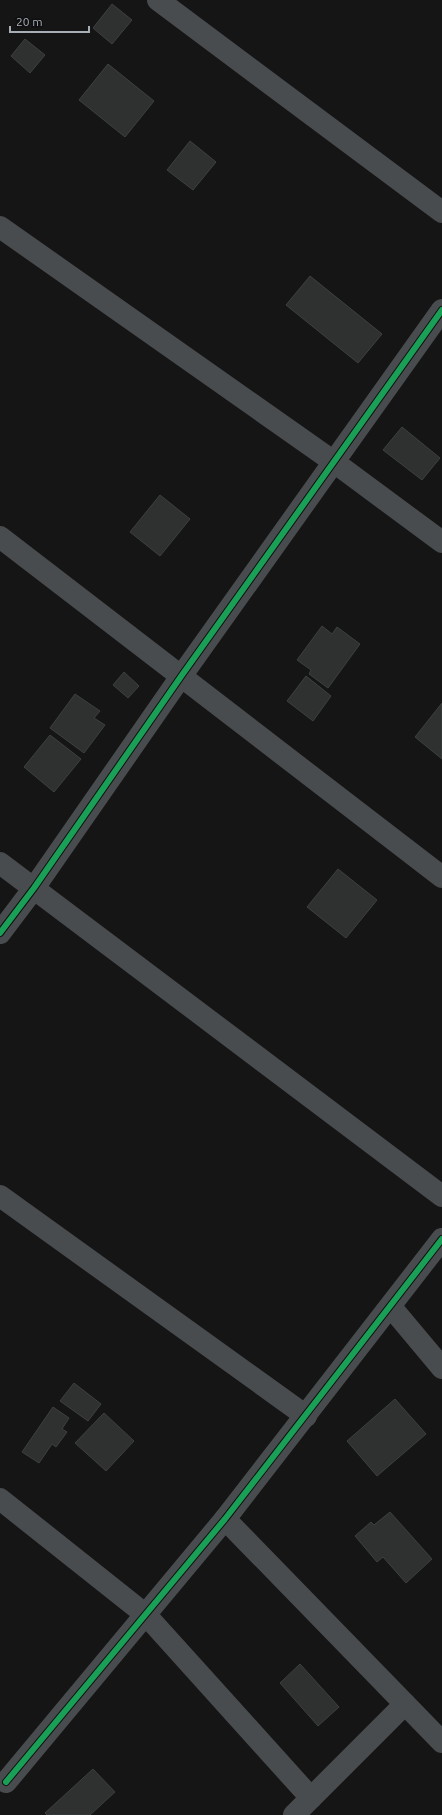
<svg xmlns="http://www.w3.org/2000/svg" width="442" height="1815" font-family="Ubuntu,sans-serif">
<style>
.building{fill:#2f3030;stroke:#3d4041}
.lines{fill:none;stroke-linecap:round;stroke-linejoin:round}
.minor{stroke:#494c4e;stroke-width:22}
.cycleway-casing{stroke:#0f0f11;stroke-width:8}
.cycleway{stroke:#1a9f57;stroke-width:6}
</style>
<rect width="100%" height="100%" fill="#151515"/>
<!-- building -->
<g class="building">
<path d="M112 4 132 20 112 44 93 28Z"/>
<path d="M25 39 45 55 30 73 11 56Z"/>
<path d="M108 64 154 101 125 137 79 100Z"/>
<path d="M190 141 216 162 193 190 167 170Z"/>
<path d="M310 276 382 334 358 363 286 305Z"/>
<path d="M402 427 440 458 422 480 383 450Z"/>
<path d="M160 495 190 519 160 556 130 532Z"/>
<path d="M322 626 332 634 337 627 360 644 328 688 309 674 311 670 297 660Z"/>
<path d="M124 672 139 686 128 698 113 685Z"/>
<path d="M306 676 331 696 313 721 287 701Z"/>
<path d="M75 694 100 711 94 718 105 725 84 753 50 728Z"/>
<path d="M442 703V759L415 737Z"/>
<path d="M50 735 81 759 54 792 24 767Z"/>
<path d="M338 869 377 900 346 938 307 907Z"/>
<path d="M74 1383 101 1404 88 1421 60 1401Z"/>
<path d="M395 1399 426 1434 377 1476 347 1441Z"/>
<path d="M53 1407 69 1418 62 1429 67 1432 56 1447 52 1444 39 1463 22 1452Z"/>
<path d="M104 1413 134 1441 106 1471 75 1443Z"/>
<path d="M390 1512 432 1559 406 1583 383 1557 377 1562 355 1536 371 1522 374 1525Z"/>
<path d="M300 1664 339 1707 318 1726 280 1683Z"/>
<path d="M93 1769 115 1792 90 1815H47L45 1813Z"/>
</g>
<g class="lines">
<!-- minor -->
<g class="minor">
<path d="M158 0 442 212"/>
<path d="M0 227 334 462 442 542"/>
<path d="M0 537 442 877"/>
<path d="M0 863 442 1196"/>
<path d="M0 933 34 888 182 675 442 310"/>
<path d="M0 1196 306 1416"/>
<path d="M391 1307 442 1368"/>
<path d="M0 1499 146 1615 311 1798"/>
<path d="M225 1519 442 1742"/>
<path d="M6 1782 225 1519 442 1239"/>
<path d="M294 1815 405 1704"/>
</g>
<defs>
<g id="cycleway">
<path d="M0 933 34 888 182 675 442 310"/>
<path d="M6 1782 225 1519 442 1239"/>
</g>
</defs>
<!-- cycleway casing -->
<use href="#cycleway" class="cycleway-casing"/>
<!-- cycleway -->
<use href="#cycleway" class="cycleway"/>
</g>
<!-- scale -->
<path d="M10 26v6h79v-6" fill="none" stroke="#a7aeb5" stroke-width="2"/>
<text x="16" y="26" font-size="12" fill="#a7aeb5" stroke="#0f0f11" stroke-width="3" paint-order="stroke">20 m</text>
</svg>
